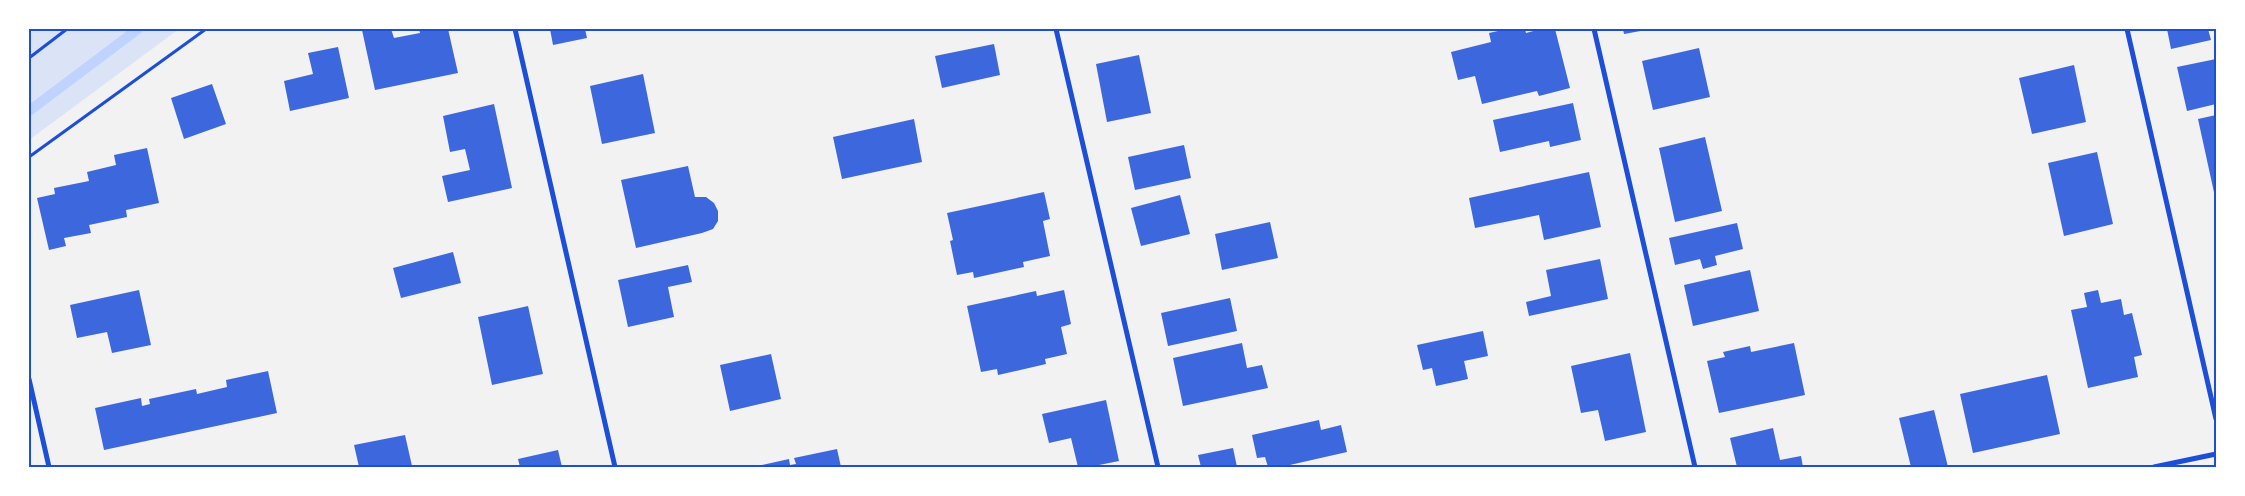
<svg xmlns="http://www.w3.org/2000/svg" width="2245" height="496" font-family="'PT Serif',serif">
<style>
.green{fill:#dbe4f7}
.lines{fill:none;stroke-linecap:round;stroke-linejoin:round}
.stream{stroke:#bfd3fe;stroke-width:10}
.building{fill:#3d67dc}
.path{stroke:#1d4ed8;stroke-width:3}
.minor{stroke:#1d4ed8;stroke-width:5}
.neatline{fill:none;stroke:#1d4ed8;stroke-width:2}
</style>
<rect width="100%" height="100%" fill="#f2f2f2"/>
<!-- green -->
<path class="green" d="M29 29H179L29 140Z"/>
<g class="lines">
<!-- stream -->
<path class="stream" d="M29 111 138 29"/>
</g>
<!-- building -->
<g class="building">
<path d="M391 29 394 38 420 33 419 29H448L458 73 375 90 362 30Z"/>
<path d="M550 29H585L587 38 553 45Z"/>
<path d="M1507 29H1525L1526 33 1541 29H1555L1570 88 1539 96 1537 91 1482 104 1475 76 1458 80 1451 52 1491 42 1489 33Z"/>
<path d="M1623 29H1646V30L1624 34Z"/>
<path d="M2167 29H2208L2211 40 2171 49Z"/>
<path d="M994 44 1000 75 942 88 935 56Z"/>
<path d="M338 47 349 98 290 111 284 81 313 74 308 53Z"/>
<path d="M1699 48 1710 97 1653 110 1642 61Z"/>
<path d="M1139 55 1151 113 1107 122 1096 64Z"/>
<path d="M2216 59V104L2187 111 2177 67Z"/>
<path d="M2074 65 2086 122 2032 134 2019 78Z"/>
<path d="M643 74 655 133 602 144 590 86Z"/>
<path d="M212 84 226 124 184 139 171 98Z"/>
<path d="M1573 103 1581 140 1550 147 1549 141 1500 152 1493 120Z"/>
<path d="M494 104 512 188 448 202 442 176 470 170 465 149 450 152 443 116Z"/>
<path d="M2216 115V197H2215L2198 119Z"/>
<path d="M914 119 922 162 842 179 833 137Z"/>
<path d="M1705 137 1722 211 1675 222 1659 148Z"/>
<path d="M1184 145 1191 178 1135 190 1128 157Z"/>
<path d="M147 148 159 203 126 210 127 217 89 225 91 233 64 238 66 246 49 250 37 198 55 194 54 188 89 181 87 172 116 165 114 155Z"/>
<path d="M2097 152 2113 224 2064 236 2048 163Z"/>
<path d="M688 166 695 197H706L714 203 718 211V221L713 229 702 233 636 248 621 180Z"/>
<path d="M1589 172 1601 227 1544 240 1539 215 1475 228 1469 198Z"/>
<path d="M1044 192 1050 219 1043 221 1050 256 1023 262 1024 267 974 278 973 272 957 275 950 241 953 240 947 213Z"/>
<path d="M1180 195 1190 234 1141 246 1131 208Z"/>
<path d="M1270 222 1278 258 1222 270 1215 234Z"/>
<path d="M1737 223 1743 249 1715 256 1717 265 1703 269 1700 259 1675 265 1669 238Z"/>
<path d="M453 252 461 283 401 298 393 268Z"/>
<path d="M1600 259 1608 299 1529 316 1526 302 1551 296 1546 270Z"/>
<path d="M688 265 692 282 668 287 674 317 628 327 618 280Z"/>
<path d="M1750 270 1759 311 1693 326 1684 285Z"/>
<path d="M139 290 151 345 112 353 107 332 77 338 70 305Z"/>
<path d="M1064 290 1071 324 1061 327 1067 354 1045 359 1046 364 998 375 997 369 981 372 967 306 1036 291 1037 296Z"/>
<path d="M2098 290 2101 303 2121 299 2124 315 2132 313 2142 355 2134 357 2138 377 2088 388 2071 310 2087 307 2084 293Z"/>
<path d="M1230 298 1237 331 1168 346 1161 313Z"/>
<path d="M528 306 543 374 492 385 478 317Z"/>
<path d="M1483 331 1488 356 1464 361 1468 379 1436 386 1432 368 1423 370 1417 345Z"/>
<path d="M1242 343 1247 368 1262 365 1268 388 1183 406 1173 358Z"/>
<path d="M1794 343 1805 395 1719 413 1707 361 1725 357 1723 352 1750 346 1751 352Z"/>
<path d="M1630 353 1646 432 1605 441 1598 410 1581 413 1571 366Z"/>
<path d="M771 354 781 399 730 411 720 365Z"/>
<path d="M268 371 277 413 104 450 95 408 141 398 142 406 150 404 149 399 196 389 197 394 227 387 226 380Z"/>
<path d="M2047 375 2060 434 1973 453 1960 394Z"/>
<path d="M1106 400 1119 461 1089 467H1078L1071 438 1049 443 1042 414Z"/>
<path d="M1934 410 1948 467H1911L1899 418Z"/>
<path d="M1319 420 1321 430 1341 425 1347 452 1281 467H1268L1265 457 1257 458 1252 435Z"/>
<path d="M1773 428 1780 460 1801 456 1803 467H1737L1730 438Z"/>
<path d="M405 435 412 466 359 467 354 445Z"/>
<path d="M1233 448 1237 467H1201L1198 455Z"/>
<path d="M837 449 841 467H753L789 459 790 465 796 464 794 458Z"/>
<path d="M558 450 562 467H520L518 459Z"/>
</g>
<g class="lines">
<!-- path -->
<g class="path">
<path d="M29 58 67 29"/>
<path d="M29 157 206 29"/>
</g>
<!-- minor -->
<g class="minor">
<path d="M515 29 615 467"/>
<path d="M1056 29 1158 467"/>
<path d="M1594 29 1695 467"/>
<path d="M2127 29 2216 419"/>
<path d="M29 379 49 467"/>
<path d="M2154 467 2216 454"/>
</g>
</g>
<!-- border -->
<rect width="2245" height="496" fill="none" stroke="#ffffff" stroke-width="60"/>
<rect x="30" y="30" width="2185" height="436" class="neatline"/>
</svg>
